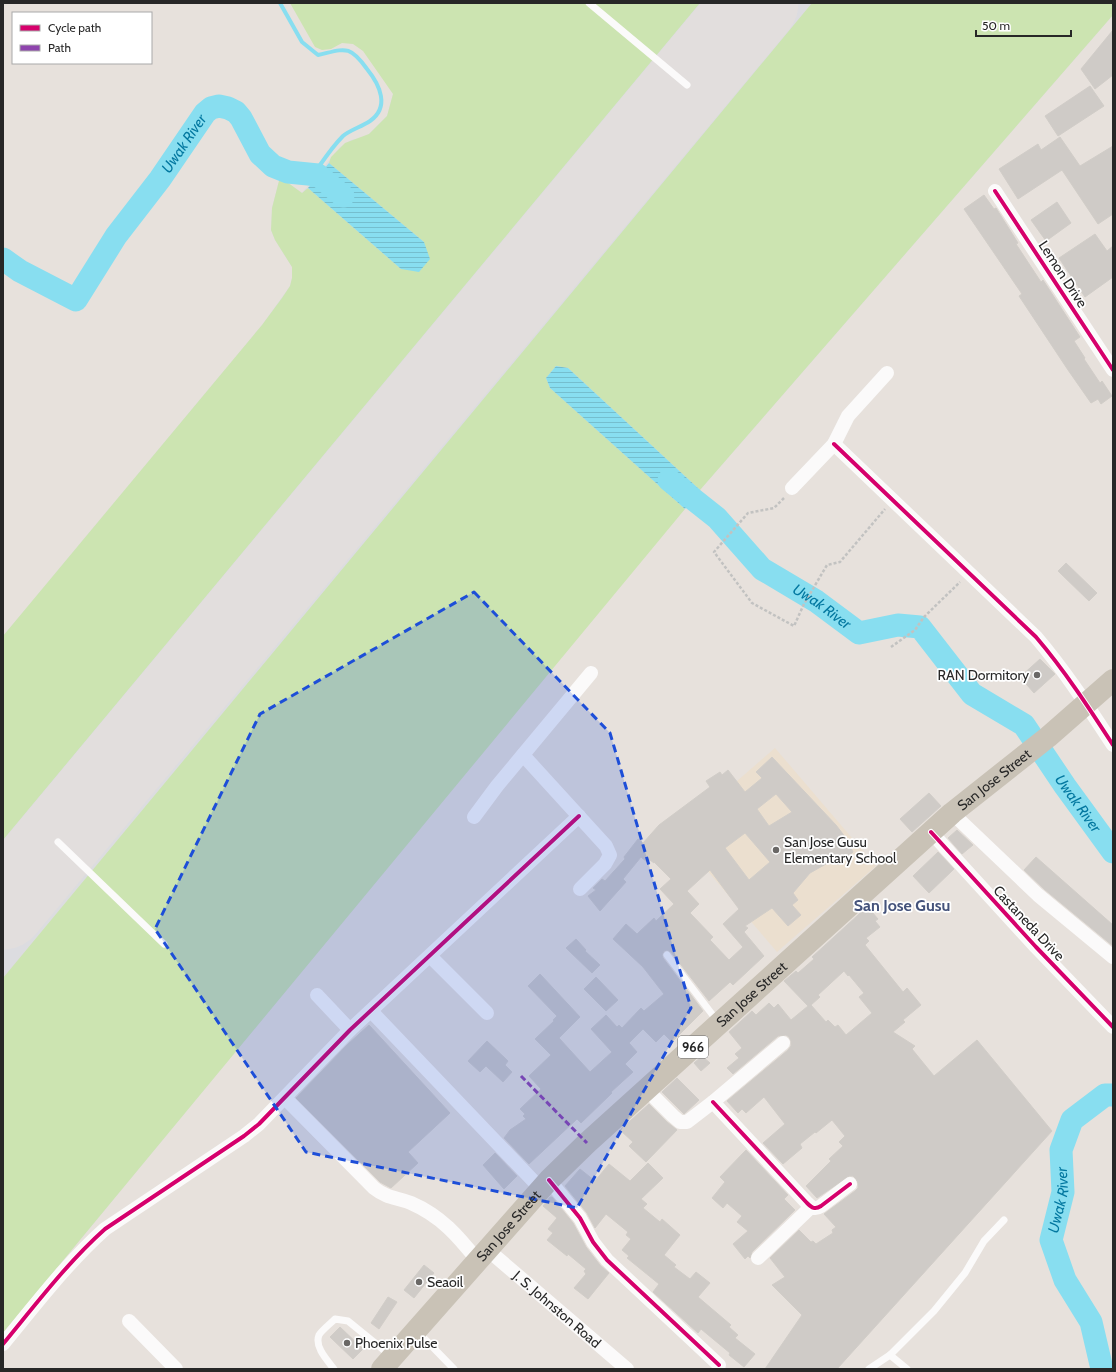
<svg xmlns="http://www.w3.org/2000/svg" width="1116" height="1372" font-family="Cabin,sans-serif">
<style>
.education{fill:#ebdfcf}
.airport{fill:#dcdce0}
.grass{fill:#cce4b1}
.water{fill:url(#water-rules)}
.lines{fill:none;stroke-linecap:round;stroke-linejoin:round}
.stream{stroke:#88def0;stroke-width:4}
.river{stroke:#88def0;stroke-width:23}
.runway{stroke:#e2dedd;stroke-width:85}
.building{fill:#cfcbc7;stroke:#d1cdc8;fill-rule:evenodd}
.path{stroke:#c2c2c1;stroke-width:2.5;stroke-dasharray:3 2;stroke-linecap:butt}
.lane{stroke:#fbfafa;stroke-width:7}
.street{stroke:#fbfafa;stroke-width:14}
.primary{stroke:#c9c2b6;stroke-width:22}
.quiet{stroke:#8e44ad;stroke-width:3;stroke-dasharray:6 3;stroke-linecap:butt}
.cycleway-casing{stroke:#fff;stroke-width:6}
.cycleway{stroke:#d6006c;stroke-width:4}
.marked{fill:#1d4ed8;fill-opacity:0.2;stroke:#1d4ed8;stroke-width:3;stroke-dasharray:8 5;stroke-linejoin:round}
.poi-dot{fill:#6a6866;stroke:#fff;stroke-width:1.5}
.labels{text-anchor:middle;stroke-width:3.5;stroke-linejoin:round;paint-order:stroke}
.shield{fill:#fff;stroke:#686868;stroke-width:1}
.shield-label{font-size:13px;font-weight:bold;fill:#272727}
.street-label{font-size:14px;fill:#272727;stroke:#fff}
.poi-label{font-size:14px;fill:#272727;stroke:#fff;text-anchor:start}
.water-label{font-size:15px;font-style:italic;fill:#0378a0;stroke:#fff}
.quarter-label{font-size:16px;font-weight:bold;fill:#45537b;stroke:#fff}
</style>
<defs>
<pattern id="water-rules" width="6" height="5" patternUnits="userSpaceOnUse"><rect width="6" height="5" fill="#88def0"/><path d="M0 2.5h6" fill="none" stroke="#75bece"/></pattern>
</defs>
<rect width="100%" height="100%" fill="#e7e1dc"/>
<!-- education -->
<path class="education" d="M775 748 876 866 777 952 676 834Z"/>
<!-- airport -->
<path class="airport" d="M527 3H1113V15L700 490 3 1333V636L262 325 290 286 292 278V267L275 240 271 230 272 208 280 177 302 193 340 147 351 140 364 137 369 134 387 116 393 94Z"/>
<!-- grass -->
<g class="grass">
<path d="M290 3H700L3 840V636L262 325 282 298 290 286 292 278V267L275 240 271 230 272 208 280 177 302 193 308 188 401 269 424 242 329 163 331 157 345 143 369 134 387 116 393 94 363 51 353 44 342 43 331 49 322 50 315 47Z"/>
<path d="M812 3H1113V15L700 490 568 368 556 366 546 378 550 388 685 509 3 1333V978Z"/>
</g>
<!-- water -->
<g class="water">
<path d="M329 163 424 242 430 259 419 272 401 269 308 188Z"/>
<path d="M556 366 568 368 700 490 685 509 550 388 546 378Z"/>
</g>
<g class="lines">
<!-- stream -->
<path class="stream" d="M280 3 302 42 318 55C345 49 349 44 367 69 380 85 390 107 370 121 361 127 350 130 343 136 331 148 323 161 313 175"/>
<!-- river -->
<g class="river">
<path id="s1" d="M3 259 20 271 76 300 116 236 160 179 205 113 211 108 219 106 228 108 236 112 241 118 260 154 273 166 288 172 318 175 343 196"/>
<path id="s2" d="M669 480 717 518 762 569 816 601 859 633 898 625 920 627 972 694 1024 725 1065 786 1113 852"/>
<path id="s3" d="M1102 1369 1091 1322 1065 1280 1051 1240 1063 1192 1061 1150 1072 1120 1105 1095H1113"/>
</g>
<!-- runway -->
<path class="runway" d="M3 907 756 3"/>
</g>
<!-- building -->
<g class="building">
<path d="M1113 30V75L1095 89 1081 69Z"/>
<path d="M1090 86 1104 106 1058 136 1045 116Z"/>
<path d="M1060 137 1080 166 1113 146V214L1098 224 1062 170 1018 199 999 169 1038 144 1041 150Z"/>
<path d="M984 195 994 209 996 208 1018 243 1016 244 1041 282 1043 280 1080 337 1074 341 1085 358 1084 359 1100 383 1102 381 1112 396 1101 404 1098 399 1091 403 1068 370 1019 296 1022 294 964 209Z"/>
<path d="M1057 202 1071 223 1046 241 1031 220Z"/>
<path d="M1095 234 1107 251 1113 246V277L1085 297 1059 258Z"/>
<path d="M1066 563 1097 593 1089 601 1058 571Z"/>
<path d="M1040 659 1055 674 1034 693 1020 677Z"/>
<path d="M772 757 836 825 846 838 853 852 838 865 833 860 810 873 793 893 798 900 792 905 801 915 788 926 772 908 745 926 748 928 744 932 764 956 733 985 730 982 709 1001 671 952 667 950 664 951 662 955 663 958 703 1011 672 1042 664 1034 656 1042 643 1029 629 1043 637 1052 625 1064 633 1072 611 1092 612 1093 581 1123 577 1119 529 1164 504 1138 510 1130 526 1119 523 1116 525 1114 520 1109 541 1089 529 1076 551 1055 535 1039 554 1021 553 1020 557 1016 528 986 540 974 580 1017 559 1038 590 1072 612 1052 591 1029 606 1015 617 1027 619 1025 622 1028 641 1008 644 1011 664 994 643 967 613 939 626 924 637 934 654 918 656 921 674 904 660 889 671 879 654 862V863L650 860 647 862 641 857 623 879 626 882 600 911 588 896 596 890 593 888 602 879 605 881 625 859 624 857 638 839 643 843 659 825 710 787 706 781 720 772 722 775 728 770 745 792 762 778 756 772ZM776 794 792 812 769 826 757 809ZM745 833 770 862 749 880 725 848ZM710 870 739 909 723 924 743 947 729 960 710 940 713 937 690 913 699 904 687 891Z"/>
<path d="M929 793 941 806 912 832 900 819Z"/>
<path d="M957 830 973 845 962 854 948 838Z"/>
<path d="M938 852 954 869 929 893 913 876Z"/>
<path d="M1036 857 1113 925V946L1044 889 1024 870Z"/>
<path d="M869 905 874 911 872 912 878 919 875 921 880 927 866 938 869 941 865 945 903 992 907 988 921 1005 903 1020 905 1022 893 1032 915 1046 912 1049 934 1076 977 1040 1052 1131 837 1369H765L802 1315 772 1285 785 1277 770 1258 799 1230 811 1242 813 1241 816 1244 833 1233 832 1230 836 1227 824 1214 855 1191 858 1188V1183L856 1179 853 1176H849L817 1198 806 1186 831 1161 829 1159 843 1146 839 1142 845 1136 832 1120 816 1133 815 1132 800 1144 802 1148 783 1164 763 1143 785 1124 764 1097 746 1113 742 1109 738 1113 727 1101 788 1050 791 1046V1041L789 1037 786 1035 778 1036 733 1074 727 1068 739 1058 735 1054 742 1048 729 1032 752 1011 756 1015 769 1003 774 1008 778 1004 791 1020 808 1006 784 981 796 971 798 973 814 959 812 957ZM844 971 848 976 849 975 864 993 859 997 872 1013 846 1035 838 1025 835 1027 828 1020 826 1022 811 1005 820 997 818 995Z"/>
<path d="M576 939 586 950 585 951 600 965 592 973 566 948Z"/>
<path d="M596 977 618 1000 606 1011 584 989Z"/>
<path d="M369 1025 450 1113 408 1152 418 1163 391 1188 380 1182 296 1098 347 1045Z"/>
<path d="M487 1041 508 1061 505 1065 512 1072 503 1082 486 1066 480 1072 468 1061Z"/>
<path d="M702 1056 710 1063 701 1071 694 1063Z"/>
<path d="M677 1078 699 1100 684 1114 662 1092Z"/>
<path d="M649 1104 667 1122 677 1130 646 1162 629 1146 633 1142 620 1130Z"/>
<path d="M746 1150 788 1195 784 1199 795 1210 752 1252 750 1258 748 1256 745 1259 733 1244 748 1231 737 1222 742 1216 727 1203 723 1208 712 1198 725 1182 720 1177Z"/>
<path d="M495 1153 517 1176 504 1189 483 1165Z"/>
<path d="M648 1163 663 1178 641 1199 647 1204 643 1208 660 1222 662 1219 680 1235 664 1255 676 1265 674 1267 690 1279 696 1272 710 1283 698 1297 731 1325 729 1327 738 1335 735 1338 755 1354 744 1367 729 1355 730 1353 701 1329 698 1333 653 1292 659 1284 627 1258 629 1256 622 1250 631 1239 626 1235 628 1232 606 1214 595 1228 587 1213 565 1186 580 1169 595 1181 609 1164 630 1181Z"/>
<path d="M550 1197H552L573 1223 586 1247 600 1265 609 1273 588 1299 574 1288 586 1274 584 1271 586 1269 568 1254 567 1256 547 1240 553 1233 548 1229 557 1218 543 1206Z"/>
<path d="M424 1265 434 1273 414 1298 404 1290Z"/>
<path d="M388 1297 397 1302 379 1329 371 1323Z"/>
<path d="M340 1327 363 1349 353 1359 330 1337Z"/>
</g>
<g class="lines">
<!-- path -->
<g class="path">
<path d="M784 498 774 508 748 513 714 552 752 603 794 626 804 604 827 565 840 562 885 509"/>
<path d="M891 647 915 630 924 617 960 582"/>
</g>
<!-- lane -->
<g class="lane">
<path d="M589 3 687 85"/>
<path d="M58 842 164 944"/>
<path d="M667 955 718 1022"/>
<path d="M418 1332 454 1369"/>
<path d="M890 1355 907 1369"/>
<path d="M334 1369C328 1361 314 1347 319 1335 321 1331 331 1323 335 1319L348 1321 391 1356"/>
<path d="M869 1369 890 1355 934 1311 965 1273 984 1241 1004 1220"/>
</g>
<!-- street -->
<g class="street">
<path d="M995 191 1113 370"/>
<path d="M834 444 1036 637C1065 671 1089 708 1113 745"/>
<path d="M792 488 834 444 848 416 887 373"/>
<path d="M523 755 606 846 610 855 605 864 580 889"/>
<path d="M952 813 1038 895 1113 957"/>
<path d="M474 817 497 786 591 673"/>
<path d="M931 832 1036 947 1113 1027"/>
<path d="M430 956 487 1013"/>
<path d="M317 995 350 1030"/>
<path d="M371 1011 541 1189"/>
<path d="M646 1089 673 1116 680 1122H687L713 1102 783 1043"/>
<path d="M285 1098 374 1188C388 1199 396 1197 411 1203 441 1216 458 1236 478 1261"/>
<path d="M713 1102 807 1203C812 1208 815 1210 821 1206L850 1184"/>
<path d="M549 1180 580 1218 593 1242 607 1260 719 1365"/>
<path id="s4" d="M488 1250 627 1369"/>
<path d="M758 1258 811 1207"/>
<path d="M129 1321 176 1369"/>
<path d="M3 1344C36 1304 67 1263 105 1229L244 1136 259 1124 350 1030 579 816"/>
</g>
<!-- primary -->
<path class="primary" id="s5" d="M382 1369 549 1180 587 1143 952 813 1048 737 1113 680"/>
<!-- quiet -->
<path class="quiet" d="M521 1076 587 1143"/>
<defs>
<g id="cycleway">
<path d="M995 191 1113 370"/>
<path d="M834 444 1036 637C1065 671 1089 708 1113 745"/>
<path d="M931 832 1036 947 1113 1027"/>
<path d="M713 1102 807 1203C812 1208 815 1210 821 1206L850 1184"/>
<path d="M549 1180 580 1218 593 1242 607 1260 719 1365"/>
<path d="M3 1344C36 1304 67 1263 105 1229L244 1136 259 1124 350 1030 579 816"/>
</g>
</defs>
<!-- cycleway casing -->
<use href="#cycleway" class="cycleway-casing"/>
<!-- cycleway -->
<use href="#cycleway" class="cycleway"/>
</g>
<!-- marked area -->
<path class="marked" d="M474 592 610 733 691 1008 577 1208 306 1152 155 929 260 714Z"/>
<!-- markers -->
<g class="poi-dot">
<circle cx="1037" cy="675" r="4"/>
<circle cx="776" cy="850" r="4"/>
<circle cx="419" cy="1282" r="4"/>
<circle cx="347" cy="1343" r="4"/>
</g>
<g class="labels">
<!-- shield labels -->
<rect class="shield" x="678" y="1036" width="30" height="22" rx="3"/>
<g class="shield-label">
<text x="693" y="1052">966</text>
</g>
<!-- street labels -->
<g class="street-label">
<text transform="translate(1063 274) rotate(57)" y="5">Lemon Drive</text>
<text dy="5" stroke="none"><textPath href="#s5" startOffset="851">San Jose Street</textPath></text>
<text transform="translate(1029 923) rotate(47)" y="5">Castaneda Drive</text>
<text dy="5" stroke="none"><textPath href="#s5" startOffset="527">San Jose Street</textPath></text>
<text dy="5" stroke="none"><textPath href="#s5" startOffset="191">San Jose Street</textPath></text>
<text dy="5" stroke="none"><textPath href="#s4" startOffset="91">J. S. Johnston Road</textPath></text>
</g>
<!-- poi labels -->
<g class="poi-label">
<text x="1029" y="680" text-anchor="end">RAN Dormitory</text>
<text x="784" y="847">San Jose Gusu<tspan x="784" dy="16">Elementary School</tspan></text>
<text x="427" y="1287">Seaoil</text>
<text x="355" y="1348">Phoenix Pulse</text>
</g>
<!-- water labels -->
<g class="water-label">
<text dy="5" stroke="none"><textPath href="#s1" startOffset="274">Uwak River</textPath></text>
<text dy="5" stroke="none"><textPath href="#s2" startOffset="200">Uwak River</textPath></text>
<text dy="5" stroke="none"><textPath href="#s2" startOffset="548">Uwak River</textPath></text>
<text dy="5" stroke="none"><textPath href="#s3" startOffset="181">Uwak River</textPath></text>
</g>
<!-- quarter labels -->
<g class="quarter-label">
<text x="902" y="911">San Jose Gusu</text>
</g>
</g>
<!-- border -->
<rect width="1116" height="1372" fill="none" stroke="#272727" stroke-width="8"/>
<!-- legend -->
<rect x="12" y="12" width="140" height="52" fill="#ffffff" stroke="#a9a9a9"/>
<rect x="20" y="25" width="20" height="6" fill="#d6006c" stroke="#a9a9a9"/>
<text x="48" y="32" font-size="12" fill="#272727">Cycle path</text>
<rect x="20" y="45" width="20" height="6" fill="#8e44ad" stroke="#a9a9a9"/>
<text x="48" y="52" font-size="12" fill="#272727">Path</text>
<!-- scale -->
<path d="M976 30v6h95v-6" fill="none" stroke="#272727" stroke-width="2"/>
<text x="982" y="30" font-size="12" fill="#272727" stroke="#ffffff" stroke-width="3" paint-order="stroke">50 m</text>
</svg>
